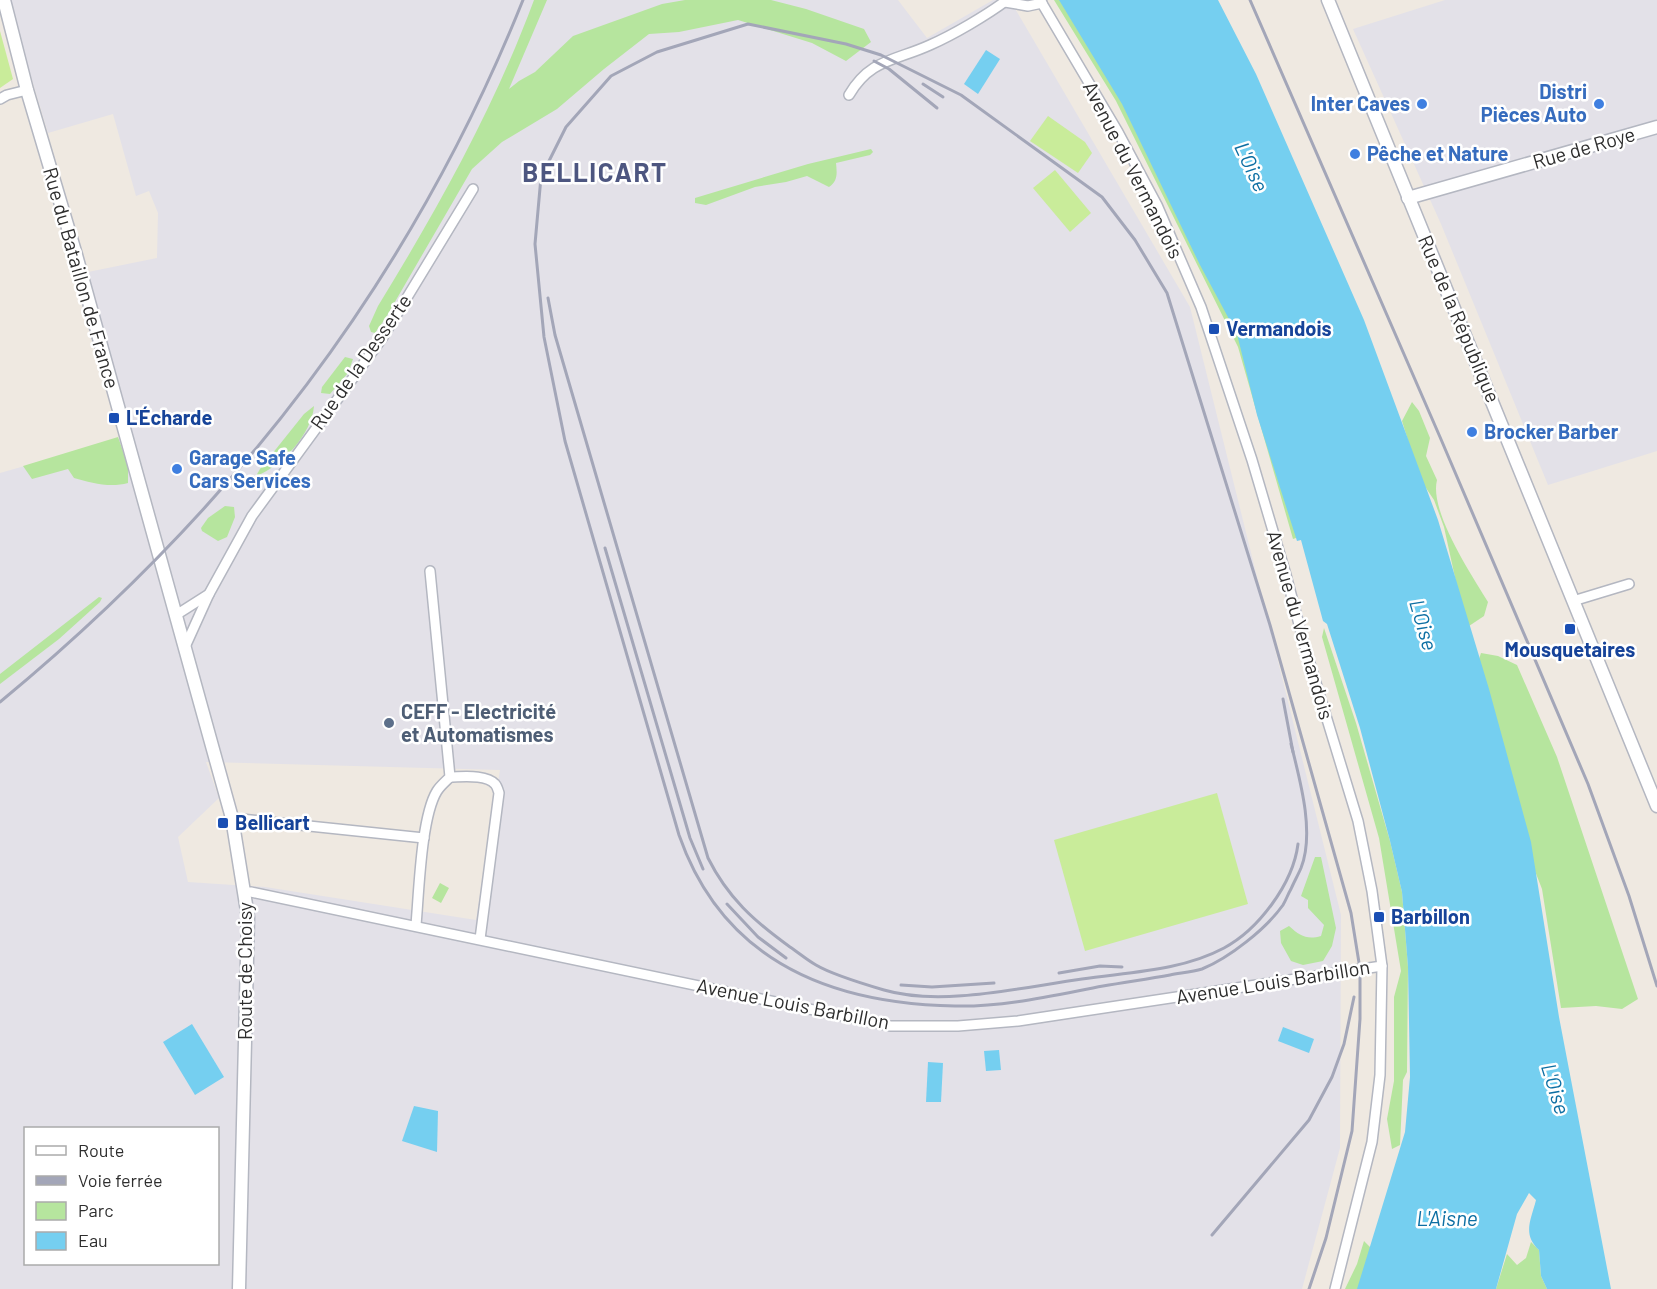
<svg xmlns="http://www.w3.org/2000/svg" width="1657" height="1289" font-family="Barlow,sans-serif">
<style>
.industrial{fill:#e3e1e8;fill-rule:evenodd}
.green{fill:#b6e59e}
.pitch{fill:#c9ec9a}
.water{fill:#75cff0}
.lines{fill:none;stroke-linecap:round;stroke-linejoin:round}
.street-casing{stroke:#b4b7c1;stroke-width:12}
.secondary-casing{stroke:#b4b7c1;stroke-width:15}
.street{stroke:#fff;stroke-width:9}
.secondary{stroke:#fff;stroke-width:12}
.rail{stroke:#a3a6b8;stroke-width:3}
.shop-dot{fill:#3f7fe0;stroke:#fff;stroke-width:2}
.transit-dot{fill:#1a4fb4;stroke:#fff;stroke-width:2}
.service-dot{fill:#5c6f8a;stroke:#fff;stroke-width:2}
.labels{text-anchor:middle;stroke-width:5;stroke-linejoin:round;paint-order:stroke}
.shop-label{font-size:20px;font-weight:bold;fill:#366cbe;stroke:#fff;text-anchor:start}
.street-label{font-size:20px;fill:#2e2e2e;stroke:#fff}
.transit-label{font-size:20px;font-weight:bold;fill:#164399;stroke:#fff;text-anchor:start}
.service-label{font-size:20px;font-weight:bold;fill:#4e5e75;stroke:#fff;text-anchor:start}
.water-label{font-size:21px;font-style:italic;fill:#0d6fa3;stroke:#fff}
.district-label{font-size:26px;font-weight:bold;letter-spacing:1.5px;fill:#4d5680;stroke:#fff}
</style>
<rect width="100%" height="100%" fill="#efe9e1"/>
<!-- industrial -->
<g class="industrial">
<path d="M8 0H898L927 38 993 0H1010L1190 307 1341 915 1340 1148 1302 1289H0V473L123 438 88 272 157 258 158 213 149 191 136 196 113 114 48 133ZM206 762 500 770 476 920 265 887 188 882 178 837 219 798ZM26 1128H218V1264H26Z"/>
<path d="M1445 0H1657V451L1548 485 1441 224 1353 29Z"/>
</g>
<!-- green -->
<g class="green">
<path d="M534 0H547L509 89 519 81 535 72 573 36 662 4 685 0H771L806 9 864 29 871 42 846 61 812 43 738 20 679 32 649 34 604 69 557 109 502 142 472 169 385 319 375 333 371 332 369 326 378 306C438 208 494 108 534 0Z"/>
<path d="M1054 0H1064L1122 91 1243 345 1300 532 1296 538 1293 539 1238 347 1116 101Z"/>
<path d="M871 149 873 152 870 155 836 163C837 173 838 181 829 187L807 176 786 182 755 187 706 205 695 203V198L808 164Z"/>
<path d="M345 357 353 359 348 373 330 394 321 393 322 387Z"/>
<path d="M1412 402 1419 411 1430 438 1426 456 1437 480C1429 511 1471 574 1488 602L1484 616 1466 628 1444 527 1434 500 1420 479 1402 421Z"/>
<path d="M314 406C312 434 281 467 256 476L260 469 304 414Z"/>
<path d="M118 437 128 465V483C110 488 91 483 74 478L68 469 32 479 23 466Z"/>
<path d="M225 506 234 507 235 517 227 537 218 541 202 531 201 528 208 518Z"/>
<path d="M99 597 102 598 100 602 59 639 0 684V674Z"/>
<path d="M1324 628 1356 723 1390 841 1402 892 1408 967 1407 1072 1403 1080 1400 1145 1392 1149 1387 1119 1394 1081V997L1401 971 1379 838 1322 637Z"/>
<path d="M1481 653 1498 656 1517 665 1557 757 1638 999 1622 1009 1596 1006 1561 1008 1542 889 1514 817 1476 668Z"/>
<path d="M1315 857H1321L1336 928 1332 946 1323 961 1303 965 1291 961 1281 943 1280 931 1289 926C1300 936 1307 940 1321 936L1324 925 1308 908V900L1301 896Z"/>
<path d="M440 883 449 888 441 903 432 898Z"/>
<path d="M1364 1241 1373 1250 1362 1289H1345L1357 1264Z"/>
<path d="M1531 1242 1539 1250 1541 1276 1547 1289H1496L1507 1254 1517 1265 1526 1258Z"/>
</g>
<!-- pitch -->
<g class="pitch">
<path d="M0 31 13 79 0 88Z"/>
<path d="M1048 116 1085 142 1092 153 1078 173 1030 141Z"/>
<path d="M1055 170 1091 213 1070 232 1033 188Z"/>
<path d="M1217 793 1248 904 1085 951 1054 840Z"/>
</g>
<!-- water -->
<g class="water">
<path d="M1059 0H1218L1256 74 1364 320 1438 520 1489 689 1531 842 1559 1017 1611 1289H1547L1541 1276 1539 1250C1522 1234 1531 1220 1536 1200L1529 1193 1517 1214 1496 1289H1357L1405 1132 1410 1077 1408 967 1402 892 1390 841 1360 728 1327 624 1323 621 1301 540 1297 541 1257 415 1237 334 1200 265 1122 104Z"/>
<path d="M986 50 1000 59 978 94 964 84Z"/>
<path d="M192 1024 224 1077 195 1095 163 1042Z"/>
<path d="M1283 1027 1314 1039 1309 1053 1278 1041Z"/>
<path d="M999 1050 1001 1070 986 1071 984 1051Z"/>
<path d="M928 1062 943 1063 941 1102H926Z"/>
<path d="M414 1106 438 1111 437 1152 402 1141Z"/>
</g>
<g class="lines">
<defs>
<g id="street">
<path d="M1040 0 1118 132 1157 205 1201 307 1252 460 1286 575 1305 647 1358 821 1372 891 1382 966 1380 1075 1372 1142 1335 1289"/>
<path d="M1005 2 1028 6 1042 3"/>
<path d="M849 95C870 59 895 61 930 45 953 35 987 15 1007 0"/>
<path d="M0 99 7 95 27 90"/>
<path d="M1573 601 1629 584"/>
<path d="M176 615 209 594 252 516 383 337 473 189"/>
<path d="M185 647 209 594"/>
<path d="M450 777C462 777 486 774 495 784 497 786 498 790 499 793L480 939"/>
<path d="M232 818 424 838"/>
<path d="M245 892H251L890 1026H958L1018 1021 1382 966"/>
<path d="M416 925C419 892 421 817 437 791 440 786 446 781 450 777L430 571"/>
</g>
<g id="secondary">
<path d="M4 0 27 90 76 255 232 818 248 917 239 1289"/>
<path d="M1328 0 1657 806"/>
<path d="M1408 198 1657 127"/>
</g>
</defs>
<!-- street casing -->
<use href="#street" class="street-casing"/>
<!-- secondary casing -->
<use href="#secondary" class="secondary-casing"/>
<!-- street -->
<use href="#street" class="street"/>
<!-- secondary -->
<use href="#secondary" class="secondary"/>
<!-- rail -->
<g class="rail">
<path d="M1250 0 1440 437 1588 784 1629 896 1657 986"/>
<path d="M874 61 889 69 937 108"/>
<path d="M923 84 943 97"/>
<path d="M548 298 555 335 708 858C728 898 754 921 790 947 799 953 807 960 816 965 831 974 867 985 884 990 942 1007 1023 987 1082 979 1129 972 1181 971 1224 948 1258 930 1293 884 1298 844"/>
<path d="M605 548 690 838 703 869"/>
<path d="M1283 699 1293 752"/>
<path d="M0 702C234 509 410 282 523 0"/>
<path d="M1291 744C1300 780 1315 833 1301 868 1298 875 1294 882 1291 889 1288 894 1286 900 1283 905 1266 929 1229 958 1202 969 1192 972 1180 973 1170 975 1148 979 1126 982 1103 986 1055 995 1005 1007 955 1006 830 1004 723 961 679 835L565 441 544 337 535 244 541 177 566 127 611 76 657 52 748 24 846 44 881 55 961 95 1102 197 1135 240 1167 293 1270 625 1351 913 1360 969V1019L1352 1131 1326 1238 1309 1289"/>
<path d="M727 904 758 937 786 958"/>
<path d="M1059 973 1100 966 1122 967"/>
<path d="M901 985 932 987 994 983"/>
<path d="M1212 1235 1309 1120 1332 1077 1344 1044 1354 997"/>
</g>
</g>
<!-- markers -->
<g class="shop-dot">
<circle cx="1422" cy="104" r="6"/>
<circle cx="1599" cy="104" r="6"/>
<circle cx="1355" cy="154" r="6"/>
<circle cx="1472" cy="432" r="6"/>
<circle cx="177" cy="469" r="6"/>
</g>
<g class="transit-dot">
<rect x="1208" y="323" width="12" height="12" rx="3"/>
<rect x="108" y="412" width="12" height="12" rx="3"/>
<rect x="1564" y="623" width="12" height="12" rx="3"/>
<rect x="217" y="817" width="12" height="12" rx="3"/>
<rect x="1373" y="911" width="12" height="12" rx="3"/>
</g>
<circle class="service-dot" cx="389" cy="723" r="6"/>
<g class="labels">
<!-- shop labels -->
<g class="shop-label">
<text x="1587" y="99" text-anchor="end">Distri<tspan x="1587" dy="23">Pièces Auto</tspan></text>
<text x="1410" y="111" text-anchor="end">Inter Caves</text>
<text x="1367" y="161">Pêche et Nature</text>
<text x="1484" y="439">Brocker Barber</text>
<text x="189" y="465">Garage Safe<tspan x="189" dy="23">Cars Services</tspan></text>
</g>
<!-- street labels -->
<g class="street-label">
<text transform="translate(1584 148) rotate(-16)" y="7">Rue de Roye</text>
<text transform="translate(1133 170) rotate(63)" y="7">Avenue du Vermandois</text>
<text transform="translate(81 278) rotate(74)" y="7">Rue du Bataillon de France</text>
<text transform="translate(1459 319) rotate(67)" y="7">Rue de la République</text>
<text transform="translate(361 362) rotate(-55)" y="7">Rue de la Desserte</text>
<text transform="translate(1300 625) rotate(74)" y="7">Avenue du Vermandois</text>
<text transform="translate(245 971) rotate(-90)" y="7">Route de Choisy</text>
<text transform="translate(1273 982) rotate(-9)" y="7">Avenue Louis Barbillon</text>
<text transform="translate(793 1004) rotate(11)" y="7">Avenue Louis Barbillon</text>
</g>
<!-- transit labels -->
<g class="transit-label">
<text x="1226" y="336">Vermandois</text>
<text x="126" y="425">L'Écharde</text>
<text x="1570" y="657" text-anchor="middle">Mousquetaires</text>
<text x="235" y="830">Bellicart</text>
<text x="1391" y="924">Barbillon</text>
</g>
<!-- service labels -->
<g class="service-label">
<text x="401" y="719">CEFF - Electricité<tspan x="401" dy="23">et Automatismes</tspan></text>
</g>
<!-- water labels -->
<g class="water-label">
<text transform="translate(1251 167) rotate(65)" y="7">L'Oise</text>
<text transform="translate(1423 625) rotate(74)" y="7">L'Oise</text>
<text transform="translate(1555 1089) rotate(73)" y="7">L'Oise</text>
<text x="1447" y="1226">L'Aisne</text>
</g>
<!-- district labels -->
<g class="district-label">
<text x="595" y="182">BELLICART</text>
</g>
</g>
<!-- legend -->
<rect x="24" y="1127" width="195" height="138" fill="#ffffff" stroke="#ababab" stroke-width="1.5"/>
<rect x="36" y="1146" width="30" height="9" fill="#ffffff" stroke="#ababab" stroke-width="1.5"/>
<text x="78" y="1157" font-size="18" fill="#2e2e2e">Route</text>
<rect x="36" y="1176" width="30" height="9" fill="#a3a6b8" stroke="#ababab" stroke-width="1.5"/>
<text x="78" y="1187" font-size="18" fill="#2e2e2e">Voie ferrée</text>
<rect x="36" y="1202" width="30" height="18" fill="#b6e59e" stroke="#ababab" stroke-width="1.5"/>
<text x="78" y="1217" font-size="18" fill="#2e2e2e">Parc</text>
<rect x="36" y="1232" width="30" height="18" fill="#75cff0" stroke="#ababab" stroke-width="1.5"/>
<text x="78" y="1247" font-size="18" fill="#2e2e2e">Eau</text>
</svg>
